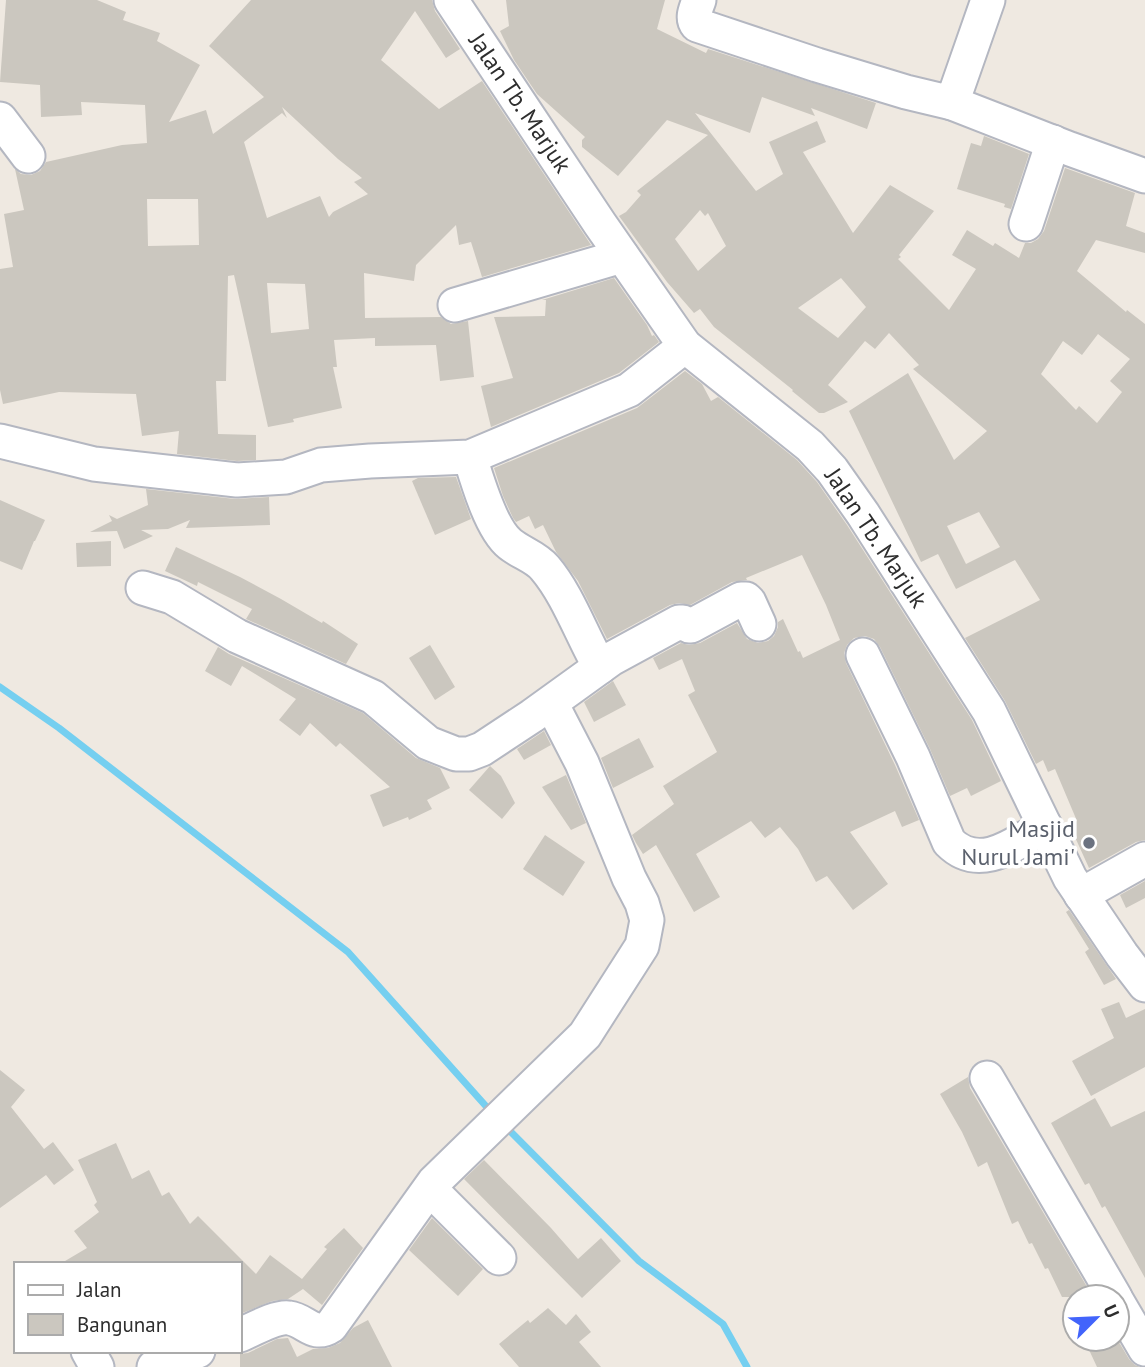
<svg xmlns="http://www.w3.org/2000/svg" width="1145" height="1367" font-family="'PT Sans',sans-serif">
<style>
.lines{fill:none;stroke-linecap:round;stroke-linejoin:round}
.stream{stroke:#75cff0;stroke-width:7}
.building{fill:#cbc7bf;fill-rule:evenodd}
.minor-casing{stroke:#b4b7c1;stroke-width:37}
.minor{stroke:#fff;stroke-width:33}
.worship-dot{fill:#6b7280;stroke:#fff;stroke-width:2.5}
.labels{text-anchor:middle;stroke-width:7;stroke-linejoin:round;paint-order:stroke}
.street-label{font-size:24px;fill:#2e2e2e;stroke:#fff}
.worship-label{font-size:24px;fill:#5b616d;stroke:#fff;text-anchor:end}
</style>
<rect width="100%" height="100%" fill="#efe9e1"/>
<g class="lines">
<!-- stream -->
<g class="stream">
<path d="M0 687 59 728 348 952 493 1114"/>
<path d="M504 1125 639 1261 723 1324 747 1367"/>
</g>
</g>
<!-- building -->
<g class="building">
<path d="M6 0H97L126 12 123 20 160 33 157 41 200 65 169 122 206 110 213 134 264 97 209 46 251 0H432L435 11 460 49 446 58 415 11 381 60 439 109 482 81 591 245 482 277 471 242 459 245 456 225 416 265 414 281 364 273 365 318 441 317 451 324 468 321 474 377 440 381 436 345 375 346V338L334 340 337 367H333L342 408 293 419 294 422 268 427 234 275 228 276 226 381H216L218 434 256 435V460L237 461 177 454 179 431 142 436 136 394 59 392 3 404 0 390V269L13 267 4 214 24 210 15 169 21 174 31 175 40 171 46 162 122 145 147 143 145 105 81 102 82 115 41 117 40 85 0 82ZM282 107 338 159 362 178 354 182 368 194 333 212 329 217 320 196 267 218 244 142 282 113 287 118ZM147 199H198L199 245 148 246ZM267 283 305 284 309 329 271 333Z"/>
<path d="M506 0H665L657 29 706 53 708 49 876 103 867 129 811 108 815 116 762 97 750 133 695 113 756 191 783 174 769 142 817 121 826 142 803 152 853 233 890 185 934 211 899 255 901 257 898 259 949 310 976 269 952 255 967 230 993 246 995 243 1019 258 1025 243H1031L1038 239 1044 231 1065 168 1135 193 1126 226 1145 233V253L1096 240 1077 271 1126 312 1127 310 1145 324V840L1136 842 1089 868 1069 824 1077 821 1055 769 1048 772 1043 760 1036 764 1005 701 965 638 1040 600 1015 560 956 589 938 554 921 562 849 411 908 373 954 460 987 431 913 369 919 365 889 333 875 349 865 341 828 385 848 402 824 413H819L792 391 793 390 714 327 700 309 694 313 667 282 619 216 626 212 641 195 637 191 708 135 667 120 618 176 582 147V140L585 137 537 94 514 60 500 31 509 26ZM700 210 705 216 708 213 726 246 698 271 675 239ZM841 278 866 307 838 338 798 308ZM1098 334 1130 359 1110 381 1122 392 1097 423 1079 406 1076 410 1041 374 1063 341 1082 355ZM979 512 1000 547 966 564 947 526Z"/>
<path d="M984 136 1029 154 1011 209 1004 207 1005 204 957 189 971 143 981 146Z"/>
<path d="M614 278 647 325 652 336 654 335 659 342 619 373 491 427 481 386 513 378 494 317 545 316 546 300H542Z"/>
<path d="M685 371 702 384 711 401 718 397 797 460 817 482 847 525 972 720 1001 781 971 796 967 788 950 796 930 749 880 647 874 639 865 636 854 638 847 645 844 653 846 663 895 765 919 820 902 827 895 811 850 832 888 884 853 910 827 876 816 882 798 849 780 827 765 838 751 821 696 854 720 897 694 912 656 845 643 854 636 843 632 835 674 804 663 786 717 752 688 695 695 691 682 659 659 670 653 658 681 643 689 645 700 643 737 623 747 639 758 643 768 641 774 636 778 627V622L783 619 798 652 800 651 803 658 840 640 826 605 802 555 746 578 747 580 732 582 690 605 679 603 670 605 607 639 578 581 556 552 543 525 535 529 529 516 516 522 513 518 503 496 494 468 637 408Z"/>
<path d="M456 477 471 519 435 535 412 481 418 478Z"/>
<path d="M146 489 235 499 269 497 270 525 186 528 190 520 168 529 141 530 153 536 124 549 117 531 90 532 112 521 109 515 117 519 148 505Z"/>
<path d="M0 500 45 520 35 541H34L22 570 0 561Z"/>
<path d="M111 541V566L77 567 76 543Z"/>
<path d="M176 547 240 577 281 599 322 623 323 621 358 644 346 664 246 619 252 609 198 582 197 586 165 571Z"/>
<path d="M430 645 455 687 435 700 409 658Z"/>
<path d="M218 647 229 654 363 713 416 758 440 768 450 788 427 800 432 809 409 820 408 817 383 827 370 795 390 787 340 743 336 747 310 723 300 736 279 720 296 699 242 666 231 686 205 671Z"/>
<path d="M613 681 626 705 594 722 584 702Z"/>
<path d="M544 731 551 745 524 760 517 749Z"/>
<path d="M639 738 654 767 613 788 601 758Z"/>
<path d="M490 766 501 776 515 803 502 819 469 790Z"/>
<path d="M566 775 586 823 571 830 542 787Z"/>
<path d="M545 835 585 862 563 896 523 869Z"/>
<path d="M1145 881V898L1126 908 1120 895Z"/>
<path d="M1069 910 1116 979 1104 985 1085 952 1089 949 1066 912Z"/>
<path d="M1119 1002 1126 1018 1145 1009V1067L1091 1096 1072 1061 1114 1038 1101 1009Z"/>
<path d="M0 1070 25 1090 11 1107 44 1149 53 1142 74 1170 54 1185 46 1175 0 1208Z"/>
<path d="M968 1077 970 1088 1093 1297H1062L1048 1268 1045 1269 1032 1243 1029 1244 1018 1221 1012 1224 987 1162 978 1167 962 1132 940 1094Z"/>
<path d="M1095 1098 1111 1127 1145 1111V1278L1105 1206 1102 1208 1089 1183 1085 1185 1051 1123Z"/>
<path d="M116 1143 132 1179 149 1170 162 1196 169 1192 190 1224 198 1216 256 1274 270 1255 302 1279 327 1249 324 1247 344 1228 363 1248 322 1305 303 1289 288 1299 272 1301 240 1314V1264H60L87 1248 74 1231 99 1212 94 1205 97 1202 78 1160Z"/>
<path d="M484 1160 551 1228 578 1259 601 1238 621 1261 582 1298 464 1179Z"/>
<path d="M432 1218 483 1269 458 1296 409 1250Z"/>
<path d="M548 1308 566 1325 576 1314 591 1332 579 1342 601 1367H519L499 1344 528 1320 530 1323Z"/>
<path d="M368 1320 392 1367H240V1354L248 1353 277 1339 288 1338 297 1357 313 1349 328 1348 340 1343 353 1328Z"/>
<path d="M1084 1339H1117L1129 1359 1135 1365 1140 1367H1097Z"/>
</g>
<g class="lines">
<defs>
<g id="minor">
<path d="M451 0 600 224 685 346 810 446 832 470 863 514 989 711 1070 878 1122 955 1145 985"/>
<path d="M699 0C696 9 691 18 697 25L817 65 906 92 952 103 988 0"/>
<path d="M952 103 1070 149 1145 176"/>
<path d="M0 119 28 156"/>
<path d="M1026 224 1053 142"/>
<path d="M455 305 622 256"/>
<path d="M0 441 94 464 237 480 286 477 321 465 370 461 470 457 629 390 685 346"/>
<path d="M470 457C477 480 491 529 510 544 521 553 536 557 545 568 568 595 582 636 600 667"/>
<path d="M143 588 172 597 237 636 373 697 428 743 456 754H469L482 749 532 716 611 659 679 622H683L689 626H691L741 599H746L749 602 759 624"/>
<path d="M863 655 913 757 949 842C980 873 1016 843 1045 826"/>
<path d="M1081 895 1145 859"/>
<path d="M987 1078 1115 1297"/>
<path d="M430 1189 499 1258"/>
<path d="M1117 1301 1145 1349"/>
<path d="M240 1335C252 1330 276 1316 289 1318 306 1320 313 1338 331 1326L434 1182 585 1035 642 946 647 920 642 903 629 878 582 763 551 703"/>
<path d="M88 1351 97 1367"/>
<path d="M154 1367 198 1351"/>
</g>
</defs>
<!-- minor casing -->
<use href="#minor" class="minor-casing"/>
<!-- minor -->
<use href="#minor" class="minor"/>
</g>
<!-- markers -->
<circle class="worship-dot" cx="1089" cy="843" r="7"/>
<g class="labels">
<!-- street labels -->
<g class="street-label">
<text transform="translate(520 103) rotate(56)" y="8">Jalan Tb. Marjuk</text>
<text transform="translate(876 538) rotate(56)" y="8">Jalan Tb. Marjuk</text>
</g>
<!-- worship labels -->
<g class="worship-label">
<text x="1075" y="837">Masjid<tspan x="1075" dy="28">Nurul Jami'</tspan></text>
</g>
</g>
<!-- legend -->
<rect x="14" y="1262" width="228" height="91" fill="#ffffff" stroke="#ababab" stroke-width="2"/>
<rect x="28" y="1285" width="35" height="10" fill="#ffffff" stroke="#ababab" stroke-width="2"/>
<text x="77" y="1297" font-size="21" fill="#2e2e2e">Jalan</text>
<rect x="28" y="1314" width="35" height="21" fill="#cbc7bf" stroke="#ababab" stroke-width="2"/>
<text x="77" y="1332" font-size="21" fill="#2e2e2e">Bangunan</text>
<!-- north arrow -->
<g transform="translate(1096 1318) rotate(66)"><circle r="33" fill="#ffffff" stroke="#ababab" stroke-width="2"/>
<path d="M0-5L12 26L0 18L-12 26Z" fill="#4264fb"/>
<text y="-10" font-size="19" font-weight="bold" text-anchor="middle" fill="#2e2e2e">U</text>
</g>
</svg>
